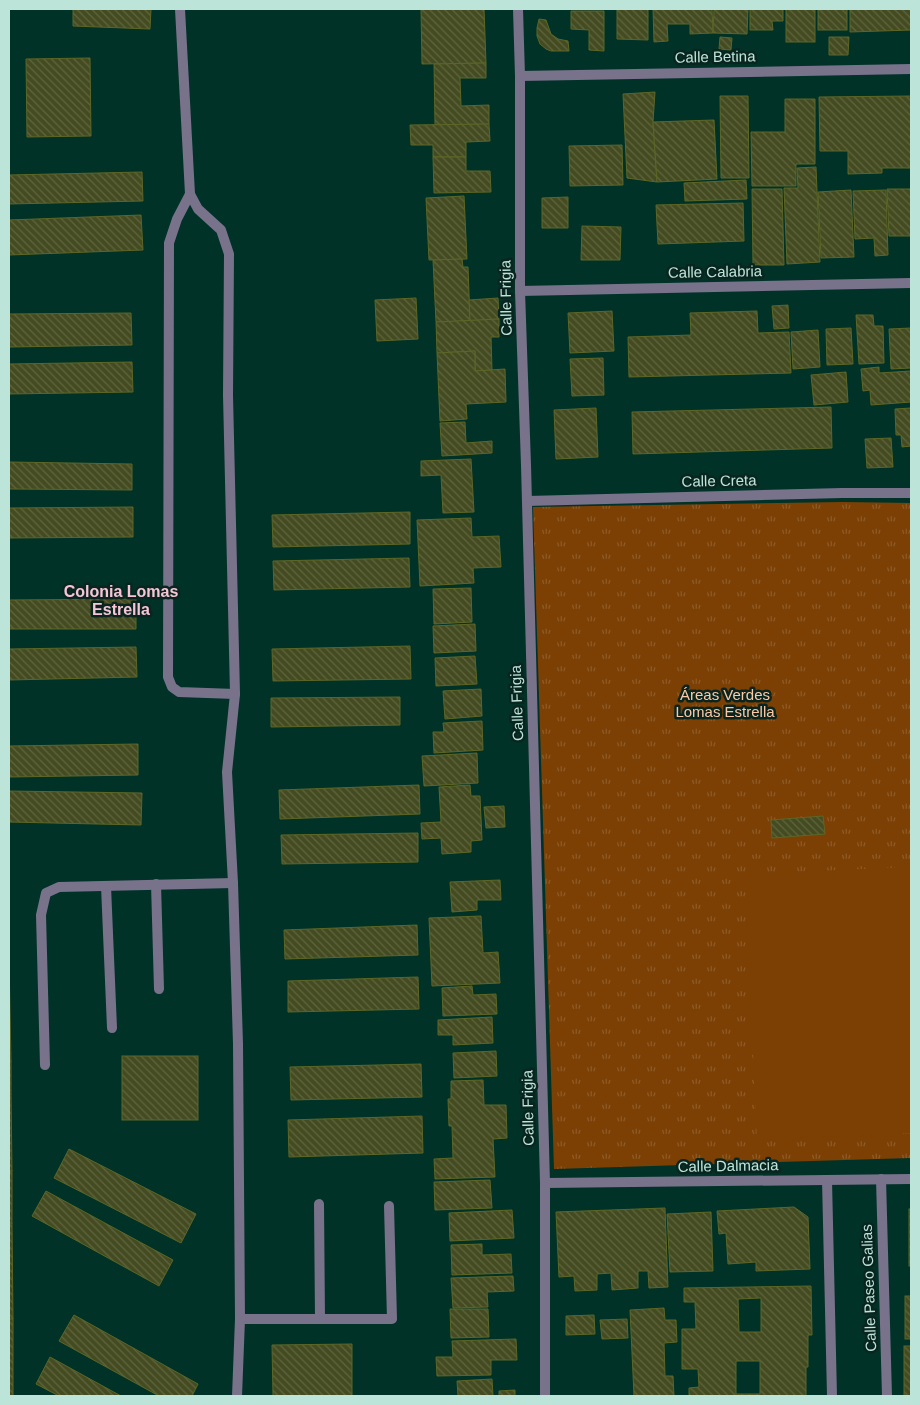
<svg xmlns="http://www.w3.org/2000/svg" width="920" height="1405" font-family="Arial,sans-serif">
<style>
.park{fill:url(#park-tufts)}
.pitch{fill:#7c4004}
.building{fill:url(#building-back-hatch);stroke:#5d6626;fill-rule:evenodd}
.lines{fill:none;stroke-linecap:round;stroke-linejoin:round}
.lane{stroke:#78728b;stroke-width:10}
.street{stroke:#78728b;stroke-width:10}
.labels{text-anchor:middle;stroke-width:5;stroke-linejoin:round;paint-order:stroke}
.street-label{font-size:15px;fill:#bce4d8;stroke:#0a251f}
.park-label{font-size:15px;fill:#fcc9a5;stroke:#0a251f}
.neighbourhood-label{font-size:16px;font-weight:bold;fill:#f6c5d6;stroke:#0a251f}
</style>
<defs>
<pattern id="park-tufts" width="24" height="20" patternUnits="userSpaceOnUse" patternTransform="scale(1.25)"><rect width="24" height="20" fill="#7c4004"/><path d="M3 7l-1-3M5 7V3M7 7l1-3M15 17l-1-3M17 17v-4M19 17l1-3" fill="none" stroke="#8d5b28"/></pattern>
<pattern id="building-back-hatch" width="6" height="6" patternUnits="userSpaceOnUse" patternTransform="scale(1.25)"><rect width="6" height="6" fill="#454b20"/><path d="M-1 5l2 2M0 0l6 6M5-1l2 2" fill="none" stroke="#5e6540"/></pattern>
</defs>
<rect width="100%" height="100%" fill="#003228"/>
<!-- park -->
<path class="park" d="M843 502 911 503V1158L554 1169 533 507Z"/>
<!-- pitch -->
<path class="pitch" d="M911 867V1133L757 1140 745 874Z"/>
<!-- building -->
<g class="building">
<path d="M73 9H151L150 29 73 26Z"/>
<path d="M421 9H484L486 63 422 64Z"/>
<path d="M617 9H648V40L617 39Z"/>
<path d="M653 9H712L713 33 690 34V24H667L668 41 654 42Z"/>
<path d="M714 9H748L747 34 713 33Z"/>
<path d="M750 9H783V21H772L773 30H750Z"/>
<rect x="786" y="9" width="29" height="33"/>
<rect x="818" y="9" width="29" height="21"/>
<path d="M850 9H911V30L850 32Z"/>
<path d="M571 11H604V51L589 50V30L571 29Z"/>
<path d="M539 19 546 20 551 34 558 39 568 41 569 51H551L546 49 540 44 537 36V28Z"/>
<path d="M720 37 732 38 731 50 719 49Z"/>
<path d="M829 37H849L848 55H829Z"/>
<path d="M90 58 91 136 27 137 26 59Z"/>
<path d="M486 63V78H460L461 106 489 105V124L435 125 434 64Z"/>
<path d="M655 92 653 122 657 182 627 178 623 94Z"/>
<path d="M720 96H748L749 178H721Z"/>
<path d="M911 96V168H882V173L848 174V151H820L819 97Z"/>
<path d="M785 99H815V164H796V186H752L751 132H785Z"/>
<path d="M714 120 717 179 657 182 653 122Z"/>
<path d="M489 124 490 141 466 142V157H433V145H411L410 125Z"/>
<path d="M622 145 623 185 570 186 569 146Z"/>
<path d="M433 157H466V171H490L491 192 434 193Z"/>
<path d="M816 167 820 262 787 264 784 188H798L797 168Z"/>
<path d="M142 172 143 201 9 204V175Z"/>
<path d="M746 180 747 199 685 201 684 183Z"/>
<path d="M752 189H782L784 265H753Z"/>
<path d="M887 189H911V236H889Z"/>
<path d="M851 190 854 257 821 258 818 192Z"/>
<path d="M886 190 888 255 875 256 874 238 855 239 853 191Z"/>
<path d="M464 196 467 259 429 260 426 198Z"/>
<path d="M568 197V228H542V198Z"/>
<path d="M743 203 744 241 658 244 656 205Z"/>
<path d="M141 215 143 250 9 255V220Z"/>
<path d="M582 226 621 227 620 260H581Z"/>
<path d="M462 259 463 267H468L470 321 436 322 433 260Z"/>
<path d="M416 298 418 339 377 341 375 300Z"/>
<path d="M498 298 499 319 470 321 469 300Z"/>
<path d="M788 305 789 328 774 329 772 306Z"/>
<path d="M612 311 614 351 570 353 568 313Z"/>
<path d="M757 311 758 333 789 332 791 373 629 377 628 337 691 335 690 313Z"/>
<path d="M131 313 132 345 9 347V314Z"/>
<path d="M856 315H873L874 326H883L884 363 859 364Z"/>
<path d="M499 319V337H491L492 370 475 371V351L437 353 436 322Z"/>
<path d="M851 328 853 364 827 365 826 329Z"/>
<path d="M911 328V368L891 369 889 329Z"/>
<path d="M818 330 820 367 793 369 791 332Z"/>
<path d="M475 351V371L505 369 506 402 466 404 467 419 440 421 437 353Z"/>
<path d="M603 358 604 395 572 396 570 359Z"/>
<path d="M132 362 133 392 9 394V364Z"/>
<path d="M879 367V373L911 371V402L871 405 870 390 863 391 861 369Z"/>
<path d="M846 372 848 402 814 405 811 375Z"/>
<path d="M831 407 832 448 633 454 632 412Z"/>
<path d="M596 408 598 457 556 459 554 410Z"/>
<path d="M911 408V446L902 447 901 435H896L895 409Z"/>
<path d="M465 422 466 443 492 441V453L442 456 440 423Z"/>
<path d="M891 438 893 467 867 468 865 439Z"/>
<path d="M471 459 474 512 443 513 441 475 421 476V461Z"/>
<path d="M9 462 132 464V490L9 489Z"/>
<path d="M133 507V537L9 538V508Z"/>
<path d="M410 512V544L273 547 272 515Z"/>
<path d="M471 518 472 537 499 536 501 567 473 568 474 583 420 586 417 520Z"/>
<path d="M409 558 410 587 274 590 273 561Z"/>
<path d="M471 588 472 622 434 624 433 589Z"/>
<path d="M136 599V629H9V600Z"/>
<path d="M475 624 476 651 434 653 433 626Z"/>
<path d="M410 646 411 679 273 681 272 649Z"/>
<path d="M136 647 137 677 9 680V649Z"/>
<path d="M475 656 477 684 436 686 435 658Z"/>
<path d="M481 689 482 716 445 719 443 691Z"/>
<path d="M400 697V725L271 727V698Z"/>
<path d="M482 721 483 750 434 753 433 732H444L443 723Z"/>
<path d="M138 744V775L9 777V746Z"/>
<path d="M477 753 478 783 424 786 422 756Z"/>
<path d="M419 785 420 814 280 819 279 790Z"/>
<path d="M470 785 471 796H480L482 840 471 841V852L442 854 441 838 422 839 421 823 441 822 439 787Z"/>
<path d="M9 791 142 793 141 825 9 822Z"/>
<path d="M504 806 505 827 486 828 484 807Z"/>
<path d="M823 816 825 834 772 838 771 820Z"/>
<path d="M418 833V862L282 864 281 835Z"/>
<path d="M500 880 501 900H477V910L452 912 450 882Z"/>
<path d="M481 916 483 953 498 952 500 983 432 986 429 918Z"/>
<path d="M417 925 418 955 285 959 284 930Z"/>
<path d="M9 959 11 1062H9Z"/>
<path d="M418 977 419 1009 288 1012V981Z"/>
<path d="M472 986 473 995 496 994 497 1014 443 1016 442 988Z"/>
<path d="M492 1017 493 1043 453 1045V1035H438V1020Z"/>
<path d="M496 1051 497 1076 454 1078 453 1053Z"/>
<rect x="122" y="1056" width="76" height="64"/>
<rect x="9" y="1062" width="2" height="32"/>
<path d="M421 1064 422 1097 291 1100 290 1067Z"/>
<path d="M483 1080 484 1105H506L507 1138 493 1139 495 1177 435 1179 434 1159 453 1158 452 1126H449L448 1099H451V1081Z"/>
<path d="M9 1094H11L12 1171H9Z"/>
<path d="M422 1116 423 1153 289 1157 288 1120Z"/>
<path d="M69 1149 196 1214 181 1243 54 1178Z"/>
<rect x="9" y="1171" width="3" height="52"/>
<path d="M490 1180 492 1208 435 1210 434 1182Z"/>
<path d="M46 1191 173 1260 159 1286 32 1216Z"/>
<path d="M794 1207 808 1217 810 1269 756 1271V1262L728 1264 726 1233 719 1234 717 1211Z"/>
<path d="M665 1208 668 1287 649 1288 648 1271H638V1288L612 1290 611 1273 597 1274V1290L575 1291 574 1276 559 1277 556 1212Z"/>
<rect x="909" y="1209" width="2" height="57"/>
<path d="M512 1210 514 1238 450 1241 449 1213Z"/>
<path d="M711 1212 713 1271 670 1272 667 1214Z"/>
<path d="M9 1223H12L13 1319H9Z"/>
<path d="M482 1244V1255L511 1254 512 1273 452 1275 451 1245Z"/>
<path d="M513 1276 514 1291 487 1292 488 1307 453 1308 451 1278Z"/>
<path d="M811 1286 812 1335H808V1367H806V1396H689V1388L699 1387 698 1369H682V1329H696L695 1302H684V1288ZM761 1298V1332H739L738 1299ZM736 1361H760V1394H736Z"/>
<rect x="905" y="1296" width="6" height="43"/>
<path d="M664 1308 665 1320H676L677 1342 664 1343 665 1376H673L674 1396H634L630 1310Z"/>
<path d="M450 1309H488L489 1337 451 1338Z"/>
<path d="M74 1315 198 1384 192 1396H159L59 1341Z"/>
<path d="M594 1315 595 1334 566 1335V1316Z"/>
<rect x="9" y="1319" width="4" height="77"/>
<path d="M627 1319 628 1338 602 1339 600 1320Z"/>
<path d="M516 1339 517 1360H491V1375L437 1376 436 1357H453L452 1341Z"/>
<path d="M352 1344V1396H273L272 1345Z"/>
<rect x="904" y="1346" width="7" height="50"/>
<path d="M50 1357 121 1396H59L36 1384Z"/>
<path d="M492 1379 493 1396H458L457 1381Z"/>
<path d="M515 1390V1396H499V1391Z"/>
</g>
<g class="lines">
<!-- lane -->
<g class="lane">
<path d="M156 884 159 989"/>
<path d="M106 886 112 1028"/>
<path d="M45 1065 41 915 46 893 59 887 233 883"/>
<path d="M319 1204 320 1319"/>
<path d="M240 1319H392L389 1206"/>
</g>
<!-- street -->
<g class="street">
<path d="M180 9 190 194 198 209 221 230 229 254 228 395 235 694 227 772 233 883 238 1044 240 1319 237 1396"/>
<path d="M518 9 520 76V291L526 465 545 1183V1396"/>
<path d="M520 76 911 69"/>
<path d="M190 194 177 219 169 243 168 677 172 687 179 692 235 694"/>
<path d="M520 291 911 283"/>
<path d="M527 501 842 493H911"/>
<path d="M881 1179 887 1396"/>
<path d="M827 1180 832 1396"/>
<path d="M545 1183 911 1179"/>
</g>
</g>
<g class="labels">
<!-- street labels -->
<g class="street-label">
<text transform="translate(715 57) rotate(-1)" y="5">Calle Betina</text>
<text transform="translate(715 272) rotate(-1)" y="5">Calle Calabria</text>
<text transform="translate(506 298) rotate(-91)" y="5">Calle Frigia</text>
<text transform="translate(719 481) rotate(-1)" y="5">Calle Creta</text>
<text transform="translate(517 703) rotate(-92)" y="5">Calle Frigia</text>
<text transform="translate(528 1108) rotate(-91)" y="5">Calle Frigia</text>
<text transform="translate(728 1166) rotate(-1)" y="5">Calle Dalmacia</text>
<text transform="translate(869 1288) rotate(-92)" y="5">Calle Paseo Galias</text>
</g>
<!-- park labels -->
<g class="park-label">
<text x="725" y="700">Áreas Verdes<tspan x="725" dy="17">Lomas Estrella</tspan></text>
</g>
<!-- neighbourhood labels -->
<g class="neighbourhood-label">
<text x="121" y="597">Colonia Lomas<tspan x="121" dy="18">Estrella</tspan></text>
</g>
</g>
<!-- border -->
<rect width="920" height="1405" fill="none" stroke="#bce4d8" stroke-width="20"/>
</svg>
